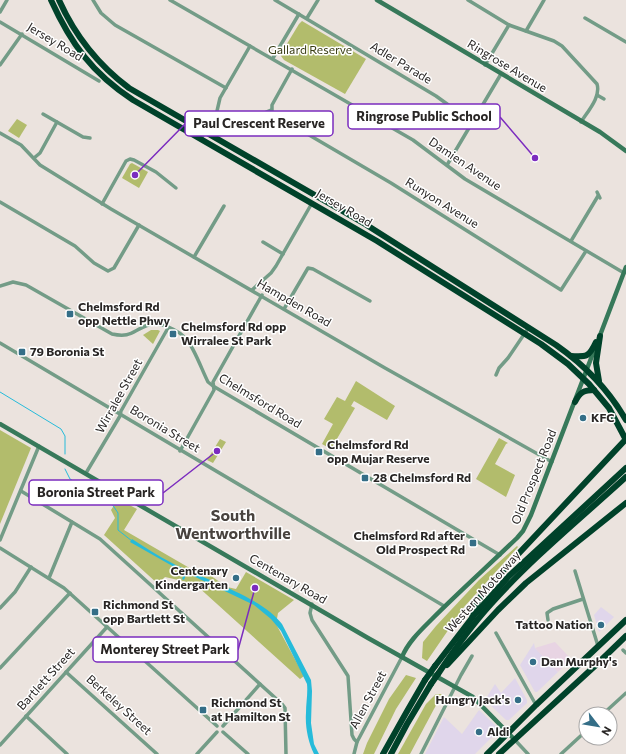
<svg xmlns="http://www.w3.org/2000/svg" width="626" height="754" font-family="Commissioner,sans-serif">
<style>
.commercial{fill:#e0d6eb}
.industrial{fill:#e8d4e3}
.green{fill:#b2bc6c}
.water{fill:#26bbda}
.lines{fill:none;stroke-linecap:round;stroke-linejoin:round}
.stream{stroke:#26bbda;stroke-width:1}
.street{stroke:#739c87;stroke-width:3.5}
.secondary{stroke:#37795a;stroke-width:4.5}
.highway{stroke:#00422a;stroke-width:6}
.highway-bridge{stroke:#00422a;stroke-width:6}
.poi-dot{fill:#346e87;stroke:#fff;stroke-width:1.5}
.labels{text-anchor:middle;stroke-width:3;stroke-linejoin:round;paint-order:stroke}
.street-label{font-size:12px;fill:#292625;stroke:#fff}
.park-label{font-size:12px;fill:#3a3e15;stroke:#fff}
.poi-label{font-size:12px;font-weight:bold;fill:#292625;stroke:#fff;text-anchor:start}
.district-label{font-size:16px;font-weight:bold;fill:#48433f;stroke:#fff}
.leader{fill:none;stroke:#7b2cbf;stroke-width:1.5}
.callout-dot{fill:#7b2cbf;stroke:#fff;stroke-width:1.5}
.callout{fill:#fff;stroke:#7b2cbf;stroke-width:1.5}
.callout-label{font-size:13px;text-anchor:middle;font-weight:bold;fill:#292625}
</style>
<rect width="100%" height="100%" fill="#ebe3de"/>
<!-- commercial -->
<g class="commercial">
<path d="M601 607 614 617 599 632 594 615Z"/>
<path d="M534 643 535 648 558 672 537 692H535L520 665Z"/>
<path d="M515 678 527 700V703L509 720H506L485 700 495 684 501 693Z"/>
<path d="M479 710 498 728V731L475 754H425L444 717 462 734Z"/>
</g>
<!-- industrial -->
<path class="industrial" d="M555 642 571 659 558 672 535 648Z"/>
<!-- green -->
<g class="green">
<path d="M302 21 366 59 345 94 284 60 281 56 282 52 299 24Z"/>
<path d="M17 119 27 125 19 138 8 131Z"/>
<path d="M132 163 148 172 139 188 122 178 130 164Z"/>
<path d="M151 330H158L160 331 153 344 143 335Z"/>
<path d="M356 381 395 406 387 420 354 401 351 406 355 408 331 449 322 444 333 424 324 419 337 397 345 401Z"/>
<path d="M0 430 31 448 0 524Z"/>
<path d="M499 438 508 443 506 444 495 464 515 475 506 497 476 479Z"/>
<path d="M220 439 226 442 213 463 207 460Z"/>
<path d="M118 499 137 509 124 530 193 570 204 571 227 587 236 589 246 572 294 600 278 613 276 624 304 676 300 679 196 585 187 582 165 577 158 584 104 535 115 518 111 510Z"/>
<path d="M517 546 518 547 464 607 427 661 422 658 423 642 436 626 479 580Z"/>
<path d="M406 675 416 678 396 709 374 754H363L367 743 389 699Z"/>
<path d="M436 694H442L410 754H398L426 704Z"/>
</g>
<!-- water -->
<path class="water" d="M132 539C145 547 158 556 172 563 203 579 262 597 282 624L311 680 312 691 311 723 314 744 319 754H314C308 742 305 726 306 713 306 703 308 693 307 684L281 631 271 619 254 605 189 574 186 575 184 580 182 579 184 574 183 572 130 542Z"/>
<g class="lines">
<!-- stream -->
<g class="stream">
<path d="M0 392 61 429 65 436V454"/>
<path d="M65 469 70 479 112 504 118 513V530L132 541"/>
</g>
<!-- street -->
<g class="street">
<path d="M93 0 101 13 115 25 226 88"/>
<path d="M170 0 413 140 465 179 624 273"/>
<path d="M275 0 436 96 472 122"/>
<path d="M468 0 509 25 554 41 562 46 597 84C601 97 588 111 581 122"/>
<path d="M0 12 7 0"/>
<path d="M307 18 318 0"/>
<path d="M585 18 626 42"/>
<path d="M0 22 99 81"/>
<path d="M526 31 544 0"/>
<path d="M273 58 299 14"/>
<path d="M0 65 22 34"/>
<path d="M485 65 509 25"/>
<path d="M292 69 272 105V112L275 115 391 183 561 290 586 251"/>
<path d="M597 95 604 99"/>
<path d="M264 113 271 110"/>
<path d="M43 114 83 137 90 138"/>
<path d="M0 133 21 145 40 165 111 209 385 368 552 462"/>
<path d="M201 139 217 111 220 98 250 46"/>
<path d="M34 158 40 153 57 122"/>
<path d="M447 165 501 74"/>
<path d="M597 192 600 198"/>
<path d="M0 202 75 246 94 263 108 271 114 268 139 225"/>
<path d="M102 204 126 161 130 159 134 160 156 172 176 188"/>
<path d="M571 241 598 196"/>
<path d="M263 242 283 254"/>
<path d="M194 257 224 206"/>
<path d="M0 286 13 282 26 285 112 334C131 338 132 331 148 325 160 321 179 330 187 340 194 348 202 370 208 382L213 386 500 555"/>
<path d="M252 290 271 273 276 266 312 203"/>
<path d="M284 309 308 268 313 269 370 301"/>
<path d="M0 343 444 606"/>
<path d="M496 375 499 368 508 358 529 327"/>
<path d="M180 451 214 390 213 382 262 295"/>
<path d="M86 473 120 416 121 411 168 328"/>
<path d="M21 491 100 539 282 704 285 708 286 754"/>
<path d="M0 540 39 446"/>
<path d="M0 548 64 588 217 726"/>
<path d="M575 571 598 646"/>
<path d="M49 578 72 522"/>
<path d="M312 604 310 613 312 620 348 676 352 735 354 739 357 742"/>
<path d="M0 608 15 592 31 567"/>
<path d="M548 620 547 613 553 609 583 599"/>
<path d="M496 633 536 705"/>
<path d="M623 650 626 653"/>
<path d="M0 668 70 593"/>
<path d="M66 672 157 754"/>
<path d="M603 714 626 693"/>
<path d="M26 716 67 754"/>
<path d="M223 726 260 684"/>
<path d="M223 732 248 754"/>
<path d="M514 739 528 754"/>
<path d="M0 745 107 627"/>
<path d="M197 754 217 732"/>
<path d="M354 754 357 742 402 657"/>
<path d="M421 754 461 675 472 656"/>
<path d="M561 754 586 731"/>
</g>
<!-- secondary -->
<g class="secondary">
<path d="M377 0 600 132 626 151"/>
<path d="M599 338 626 267"/>
<path d="M0 424 368 638 473 697 514 739"/>
<path d="M402 657C408 642 421 630 432 619 460 591 489 565 517 538L523 531 531 515 595 348"/>
</g>
<!-- highway -->
<g class="highway">
<path d="M51 0C71 44 92 73 133 100L377 241 541 344 568 364 589 384 609 408 626 440"/>
<path d="M59 0C75 36 97 64 129 88L365 224 556 345C586 366 608 389 626 420"/>
<path d="M571 356C587 357 589 357 596 342"/>
<path d="M599 381 596 363 600 336"/>
<path d="M575 402C580 392 584 390 594 390"/>
<path d="M471 614 481 596 508 565 626 439"/>
<path d="M447 665 498 610 526 583 626 503"/>
<path d="M435 666 475 614 509 576 626 468"/>
<path d="M438 674C454 650 471 626 491 604 532 558 580 519 626 477"/>
<path d="M383 754 406 713 425 680"/>
<path d="M391 754 407 724 431 684"/>
<path d="M487 754 536 705 626 620"/>
<path d="M499 754 596 665 626 636"/>
</g>
<!-- highway-bridge -->
<g class="highway-bridge">
<path d="M425 680 435 666"/>
<path d="M431 684 438 674"/>
</g>
</g>
<!-- markers -->
<g class="poi-dot">
<rect x="66" y="310" width="8" height="8" rx="2"/>
<rect x="169" y="330" width="8" height="8" rx="2"/>
<rect x="18" y="348" width="8" height="8" rx="2"/>
<circle cx="583" cy="418" r="4"/>
<rect x="315" y="448" width="8" height="8" rx="2"/>
<rect x="361" y="474" width="8" height="8" rx="2"/>
<rect x="469" y="539" width="8" height="8" rx="2"/>
<circle cx="236" cy="578" r="4"/>
<rect x="91" y="608" width="8" height="8" rx="2"/>
<circle cx="601" cy="625" r="4"/>
<circle cx="533" cy="662" r="4"/>
<circle cx="518" cy="700" r="4"/>
<rect x="199" y="706" width="8" height="8" rx="2"/>
<circle cx="479" cy="732" r="4"/>
</g>
<g class="labels">
<!-- street labels -->
<g class="street-label">
<text transform="translate(55 42) rotate(31)" y="4">Jersey Road</text>
<text transform="translate(401 63) rotate(31)" y="4">Adler Parade</text>
<text transform="translate(507 66) rotate(31)" y="4">Ringrose Avenue</text>
<text transform="translate(465 164) rotate(34)" y="4">Damien Avenue</text>
<text transform="translate(442 203) rotate(32)" y="4">Runyon Avenue</text>
<text transform="translate(344 208) rotate(30)" y="4">Jersey Road</text>
<text transform="translate(294 303) rotate(30)" y="4">Hampden Road</text>
<text transform="translate(119 396) rotate(-61)" y="4">Wirralee Street</text>
<text transform="translate(260 401) rotate(31)" y="4">Chelmsford Road</text>
<text transform="translate(165 429) rotate(31)" y="4">Boronia Street</text>
<text transform="translate(534 477) rotate(-68)" y="4">Old Prospect Road</text>
<text transform="translate(288 579) rotate(30)" y="4">Centenary Road</text>
<text transform="translate(483 592) rotate(-48)" y="4">Western Motorway</text>
<text transform="translate(46 679) rotate(-48)" y="4">Bartlett Street</text>
<text transform="translate(368 700) rotate(-62)" y="4">Allen Street</text>
<text transform="translate(119 705) rotate(42)" y="4">Berkeley Street</text>
</g>
<!-- park labels -->
<g class="park-label">
<text x="310" y="54">Gallard Reserve</text>
</g>
<!-- poi labels -->
<g class="poi-label">
<text x="78" y="311">Chelmsford Rd<tspan x="78" dy="14">opp Nettle Phwy</tspan></text>
<text x="181" y="331">Chelmsford Rd opp<tspan x="181" dy="14">Wirralee St Park</tspan></text>
<text x="30" y="356">79 Boronia St</text>
<text x="591" y="422">KFC</text>
<text x="327" y="449">Chelmsford Rd<tspan x="327" dy="14">opp Mujar Reserve</tspan></text>
<text x="373" y="482">28 Chelmsford Rd</text>
<text x="465" y="540" text-anchor="end">Chelmsford Rd after<tspan x="465" dy="14">Old Prospect Rd</tspan></text>
<text x="228" y="575" text-anchor="end">Centenary<tspan x="228" dy="14">Kindergarten</tspan></text>
<text x="103" y="609">Richmond St<tspan x="103" dy="14">opp Bartlett St</tspan></text>
<text x="593" y="629" text-anchor="end">Tattoo Nation</text>
<text x="541" y="666">Dan Murphy's</text>
<text x="510" y="704" text-anchor="end">Hungry Jack's</text>
<text x="211" y="707">Richmond St<tspan x="211" dy="14">at Hamilton St</tspan></text>
<text x="487" y="736">Aldi</text>
</g>
<!-- district labels -->
<g class="district-label">
<text x="233" y="521">South<tspan x="233" dy="18">Wentworthville</tspan></text>
</g>
</g>
<!-- callouts -->
<path class="leader" d="M535 158L500 117M135 175L185 124M217 451L163 493M255 588L238 650"/>
<g class="callout-dot">
<circle cx="535" cy="158" r="4"/>
<circle cx="135" cy="175" r="4"/>
<circle cx="217" cy="451" r="4"/>
<circle cx="255" cy="588" r="4"/>
</g>
<g class="callout">
<rect x="348" y="104" width="152" height="25" rx="4"/>
<rect x="185" y="111" width="148" height="25" rx="4"/>
<rect x="29" y="480" width="134" height="25" rx="4"/>
<rect x="93" y="637" width="145" height="25" rx="4"/>
</g>
<g class="callout-label">
<text x="424" y="121">Ringrose Public School</text>
<text x="259" y="128">Paul Crescent Reserve</text>
<text x="96" y="497">Boronia Street Park</text>
<text x="165" y="654">Monterey Street Park</text>
</g>
<!-- north arrow -->
<g transform="translate(598 726) rotate(121)"><circle r="19" fill="#ffffff" stroke="#a9a8a8"/>
<path d="M0-3L7 15L0 10L-7 15Z" fill="#346e87"/>
<text y="-6" font-size="11" font-weight="bold" text-anchor="middle" fill="#292625">N</text>
</g>
</svg>
